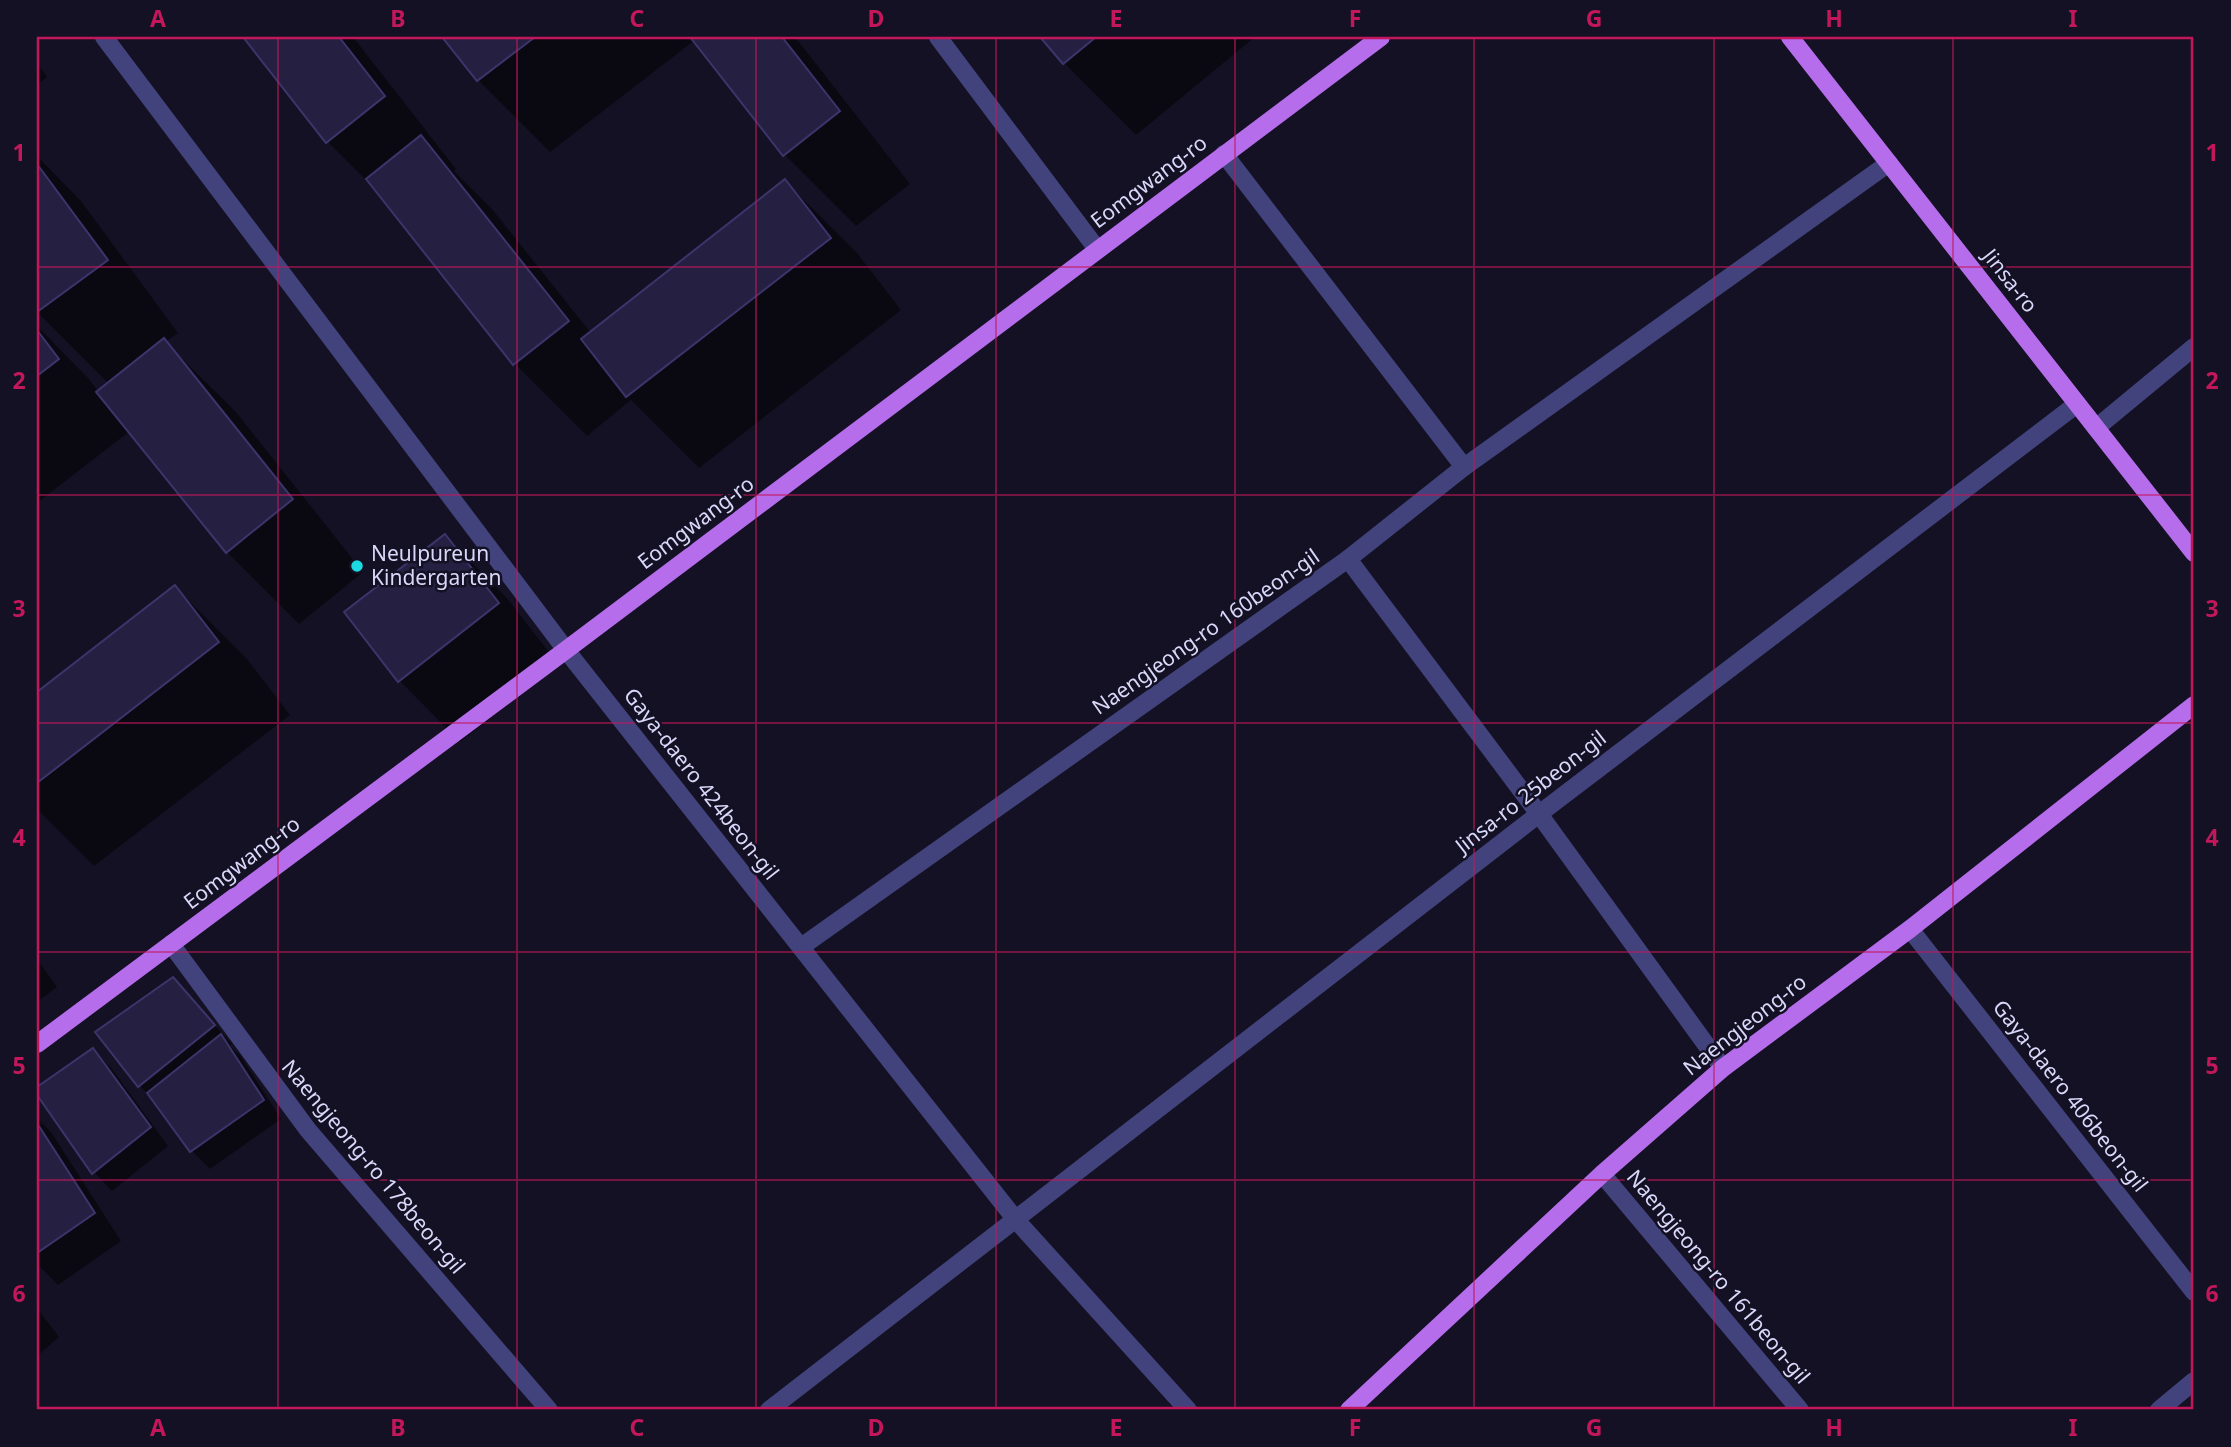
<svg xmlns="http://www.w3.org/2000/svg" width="2231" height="1447" font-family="'Noto Sans',sans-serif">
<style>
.shadow{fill:#0007}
.building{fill:#252042;stroke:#3c356b;stroke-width:2}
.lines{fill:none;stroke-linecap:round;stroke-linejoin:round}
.minor{stroke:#42437c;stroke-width:18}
.major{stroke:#b66dec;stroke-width:18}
.grid{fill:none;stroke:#c2185b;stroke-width:2;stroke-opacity:0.55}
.poi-dot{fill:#1dd9e2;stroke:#131123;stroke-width:2.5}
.labels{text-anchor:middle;stroke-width:5;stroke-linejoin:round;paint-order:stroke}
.street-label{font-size:21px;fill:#dad8fa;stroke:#131123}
.poi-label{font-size:21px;fill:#dad8fa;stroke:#131123;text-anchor:start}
.neatline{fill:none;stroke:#c2185b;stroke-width:2.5}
.grid-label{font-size:23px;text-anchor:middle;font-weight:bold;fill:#c2185b}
</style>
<rect width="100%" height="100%" fill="#131123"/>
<!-- shadow -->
<g class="shadow">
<path d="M246 37H353L456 169 454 171 492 209 591 333 785 181 857 253 901 310 699 468 631 400 587 436 515 364 381 195 327 141Z"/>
<path d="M444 37H795L910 184 856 226 784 154 695 40 550 152 478 80Z"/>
<path d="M1042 37H1255L1136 135 1064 63Z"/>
<path d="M37 63 47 77 37 85Z"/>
<path d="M37 156 81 201 178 333 165 342 236 412 363 572 299 624 227 552 130 431 37 503V326L88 378 99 392 109 384 37 312Z"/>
<path d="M445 536 506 597 559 665 460 742 400 681 347 613Z"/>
<path d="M175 587 247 659 290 715 94 866 37 809V694Z"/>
<path d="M37 959 57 987 37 1002Z"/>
<path d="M173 979 232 1044 230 1046 240 1055 281 1119 210 1169 191 1150 157 1103 140 1086 98 1033Z"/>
<path d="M93 1050 112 1069 168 1146 112 1191 94 1172 37 1092V1089Z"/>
<path d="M37 1118 51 1132 121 1241 58 1285 37 1264Z"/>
<path d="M37 1308 59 1337 37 1356Z"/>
</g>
<!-- building -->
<g class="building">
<path d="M243 37H339L385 96 326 143Z"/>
<path d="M442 37H535L477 81Z"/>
<path d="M690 37H782L840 111 783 156Z"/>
<path d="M1040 37H1096L1063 64Z"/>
<path d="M421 135 569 321 513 365 366 179Z"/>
<path d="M37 164 108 260 37 312Z"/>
<path d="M785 179 831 238 626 397 581 339Z"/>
<path d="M37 330 59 359 37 376Z"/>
<path d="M164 338 293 499 226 553 96 392Z"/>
<path d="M445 534 499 603 398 682 344 612Z"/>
<path d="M175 585 219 642 37 783V692Z"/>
<path d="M173 977 215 1025 138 1087 95 1032Z"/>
<path d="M221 1034 264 1100 190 1152 147 1093Z"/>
<path d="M93 1048 151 1127 92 1174 37 1095V1087Z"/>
<path d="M37 1123 95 1213 37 1253Z"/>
</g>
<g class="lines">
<!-- minor -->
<g class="minor">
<path d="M104 37 566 650 1016 1220 1188 1410"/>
<path d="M938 37 1097 249"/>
<path d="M1224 154 1464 467"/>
<path d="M2096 428 2194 347"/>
<path d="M1348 559 1539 814 1723 1068"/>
<path d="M1910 929 2194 1292"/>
<path d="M171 944 308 1130 549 1410"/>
<path d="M801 947 1348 559 1464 467 1889 163"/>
<path d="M1602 1174 1800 1410"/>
<path d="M769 1410 1539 814 2077 404"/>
<path d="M2159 1410 2194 1381"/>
</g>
<!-- major -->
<g class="major">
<path d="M1790 37 2194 553"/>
<path d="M37 1044 566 650 1381 37"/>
<path d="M1349 1410 1602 1174 1723 1068 1910 929 2194 705"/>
</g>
</g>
<!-- grid -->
<path class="grid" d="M278 37V1410M517 37V1410M756 37V1410M996 37V1410M1235 37V1410M1474 37V1410M1714 37V1410M1953 37V1410M37 267H2194M37 495H2194M37 723H2194M37 952H2194M37 1180H2194"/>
<!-- markers -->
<circle class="poi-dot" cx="357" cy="566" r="7"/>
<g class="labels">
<!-- street labels -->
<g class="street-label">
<text transform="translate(1149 182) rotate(-37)" y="7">Eomgwang-ro</text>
<text transform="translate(2010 281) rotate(52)" y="7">Jinsa-ro</text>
<text transform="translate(696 523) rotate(-37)" y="7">Eomgwang-ro</text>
<text transform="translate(1206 632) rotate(-35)" y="7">Naengjeong-ro 160beon-gil</text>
<text transform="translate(701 784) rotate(52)" y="7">Gaya-daero 424beon-gil</text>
<text transform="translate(1531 792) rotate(-38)" y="7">Jinsa-ro 25beon-gil</text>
<text transform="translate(242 863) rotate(-37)" y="7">Eomgwang-ro</text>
<text transform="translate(1745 1025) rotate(-38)" y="7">Naengjeong-ro</text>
<text transform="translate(2070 1096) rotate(52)" y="7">Gaya-daero 406beon-gil</text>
<text transform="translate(373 1167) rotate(50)" y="7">Naengjeong-ro 178beon-gil</text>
<text transform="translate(1718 1277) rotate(50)" y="7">Naengjeong-ro 161beon-gil</text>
</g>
<!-- poi labels -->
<g class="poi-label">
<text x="371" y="561">Neulpureun<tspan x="371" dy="24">Kindergarten</tspan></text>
</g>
</g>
<!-- border -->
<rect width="2231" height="1447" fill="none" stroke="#131123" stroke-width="77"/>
<rect x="38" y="38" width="2154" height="1370" class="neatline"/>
<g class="grid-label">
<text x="158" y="27">A</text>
<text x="398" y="27">B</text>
<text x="637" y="27">C</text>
<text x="876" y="27">D</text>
<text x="1116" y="27">E</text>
<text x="1355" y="27">F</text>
<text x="1594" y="27">G</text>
<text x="1834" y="27">H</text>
<text x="2073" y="27">I</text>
<text x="19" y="161">1</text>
<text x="2212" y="161">1</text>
<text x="19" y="389">2</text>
<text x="2212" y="389">2</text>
<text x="19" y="617">3</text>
<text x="2212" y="617">3</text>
<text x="19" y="846">4</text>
<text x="2212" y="846">4</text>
<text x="19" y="1074">5</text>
<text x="2212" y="1074">5</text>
<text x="19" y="1302">6</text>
<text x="2212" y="1302">6</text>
<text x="158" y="1436">A</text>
<text x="398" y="1436">B</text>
<text x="637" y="1436">C</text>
<text x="876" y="1436">D</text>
<text x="1116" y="1436">E</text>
<text x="1355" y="1436">F</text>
<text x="1594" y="1436">G</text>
<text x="1834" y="1436">H</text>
<text x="2073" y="1436">I</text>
</g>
</svg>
